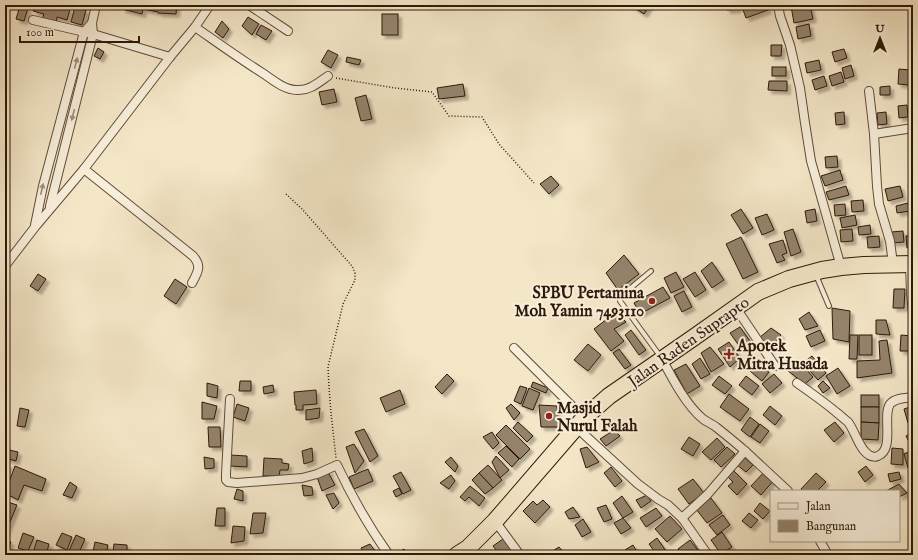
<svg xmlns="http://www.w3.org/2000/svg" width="918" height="560" font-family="'IM FELL English',serif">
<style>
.building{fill:#95846c;stroke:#2f1809;filter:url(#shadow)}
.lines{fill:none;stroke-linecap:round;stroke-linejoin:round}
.lane-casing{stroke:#604c39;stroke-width:6}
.street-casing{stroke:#604c39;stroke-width:10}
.highway-casing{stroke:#2f1809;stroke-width:18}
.path{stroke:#2f1809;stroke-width:1.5;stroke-dasharray:1 2;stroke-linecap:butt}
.lane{stroke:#f8efdb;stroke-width:4}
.street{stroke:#f8efdb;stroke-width:8}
.highway{stroke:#f4e7c8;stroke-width:16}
.oneway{fill:#9e8e7c}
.poi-dot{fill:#8f2418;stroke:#f8efdb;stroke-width:1.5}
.labels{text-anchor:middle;stroke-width:4;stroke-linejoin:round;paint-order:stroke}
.poi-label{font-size:16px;font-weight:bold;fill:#2f1809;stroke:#f8efdb;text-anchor:start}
.street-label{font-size:16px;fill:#2f1809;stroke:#f8efdb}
</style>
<defs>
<filter id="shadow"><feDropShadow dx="3.5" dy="3.5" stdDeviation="1" flood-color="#0004"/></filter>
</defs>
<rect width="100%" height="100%" fill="#f4e7c8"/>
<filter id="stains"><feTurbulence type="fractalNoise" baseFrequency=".005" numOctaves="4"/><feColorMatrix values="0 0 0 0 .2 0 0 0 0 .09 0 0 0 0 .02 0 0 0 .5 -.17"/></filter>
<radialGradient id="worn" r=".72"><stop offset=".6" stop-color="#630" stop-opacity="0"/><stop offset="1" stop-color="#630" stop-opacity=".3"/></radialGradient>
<!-- building -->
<g class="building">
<path d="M35 5H60L70 9 67 20 57 17 56 23 42 20 44 14 33 11Z"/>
<path d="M123 5H151L158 6V5H177L176 14 158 13V12L143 9 142 14 122 9Z"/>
<path d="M630 5H650L644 14Z"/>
<path d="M726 5H738V9L727 10Z"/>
<path d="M748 5H766L768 10 746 18 742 7Z"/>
<path d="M794 5H810L813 19 794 23 791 6Z"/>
<path d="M20 6 28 8 24 21 16 19Z"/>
<path d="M75 7 86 10 82 25 71 22Z"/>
<rect x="382" y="14" width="16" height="21"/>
<path d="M248 17 259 24 252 35 242 26Z"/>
<path d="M222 21 229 29 223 38 215 32Z"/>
<path d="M809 24 811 36 798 39 796 27Z"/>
<path d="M261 25 272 31 266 40 256 34Z"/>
<path d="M771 45H782L781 56H771Z"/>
<path d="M98 48 104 52 100 59 94 56Z"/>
<path d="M844 49 847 58 835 62 832 52Z"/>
<path d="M328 50 338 55 331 68 321 62Z"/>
<path d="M347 57 361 60 359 65 346 62Z"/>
<path d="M819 60 821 70 807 73 805 63Z"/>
<path d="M851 65 854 76 845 79 842 68Z"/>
<rect x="772" y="67" width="14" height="9"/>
<path d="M899 69 910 70 909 85 898 84Z"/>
<path d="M841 72 844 82 832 86 829 76Z"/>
<path d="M824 76 827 86 815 90 812 80Z"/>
<path d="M769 81H787V91L768 90Z"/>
<path d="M463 84 465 96 439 99 437 88Z"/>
<path d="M890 86V95H880V87Z"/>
<path d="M334 89 337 102 322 105 319 92Z"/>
<path d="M366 95 372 119 361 121 355 98Z"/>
<path d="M907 105 908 117 899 118 898 106Z"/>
<path d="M844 112 845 124 836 125 835 113Z"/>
<path d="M886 112 887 124 878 125 877 113Z"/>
<path d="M837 156 838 167 826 168 825 157Z"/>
<path d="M840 170 843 180 825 186 821 176Z"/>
<path d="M551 176 559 185 549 194 540 184Z"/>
<path d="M910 179 913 180V188L908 187Z"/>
<path d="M846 186 849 195 829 200 826 192Z"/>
<path d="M900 186 903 197 888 201 885 189Z"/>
<path d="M863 200 864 211 852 212 851 201Z"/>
<path d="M908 203 910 211 897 213 896 206Z"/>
<path d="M845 204 846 215 835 216 834 205Z"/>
<path d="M741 209 753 228 743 234 731 215Z"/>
<path d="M815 209 817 221 807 223 805 211Z"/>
<path d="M767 214 774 230 762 235 755 218Z"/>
<path d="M855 215 857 225 842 228 840 218Z"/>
<path d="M870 225 871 234 859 235 858 227Z"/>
<path d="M793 229 801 252 791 256 784 232Z"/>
<path d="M852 229 853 241 841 242 840 230Z"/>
<path d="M903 231 904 242 892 243 891 232Z"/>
<path d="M879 236 880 247 868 248 867 237Z"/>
<path d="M906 236H913V247L907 248Z"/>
<path d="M741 237 758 272 743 279 726 244Z"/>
<path d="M783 240 787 253 782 255 785 260 777 263 769 244Z"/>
<path d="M624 255 639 274 618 290 606 273Z"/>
<path d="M712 262 724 280 712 288 701 271Z"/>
<path d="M676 272 684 287 671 293 664 278Z"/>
<path d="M695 272 706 290 695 297 683 279Z"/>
<path d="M38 274 46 279 38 291 30 286Z"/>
<path d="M175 279 187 287 176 304 164 296Z"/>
<path d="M663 287 670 298 640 314 634 303Z"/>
<path d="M894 289H905L904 308H893Z"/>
<path d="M684 291 692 307 682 312 674 296Z"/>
<path d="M832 308 850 311 849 342 833 339Z"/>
<path d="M616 312 626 322 614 329 624 341 611 351 594 329Z"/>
<path d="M809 312 818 326 805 330 799 319Z"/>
<path d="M876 320H886L890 335 876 334Z"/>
<path d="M740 327 750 341 740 347 730 333Z"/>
<path d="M771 328 781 335 767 351 759 338Z"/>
<path d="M631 330 646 350 639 355 625 335Z"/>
<path d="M820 330 825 341 811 347 806 336Z"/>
<path d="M850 335H858L857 359H849Z"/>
<rect x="859" y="335" width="13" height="20"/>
<path d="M901 335 912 336 911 351H900Z"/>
<path d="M887 340 892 373 857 378V361L880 360 879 341Z"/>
<path d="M729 342 740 358 730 367 718 349Z"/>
<path d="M588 344 601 355 588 371 574 360Z"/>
<path d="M710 347 724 364 711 372 701 353Z"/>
<path d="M619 349 631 365 625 369 613 353Z"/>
<path d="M812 356 826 373 818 380 803 363Z"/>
<path d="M700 358 710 374 701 379 692 364Z"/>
<path d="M798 360 813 377 805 384 788 371Z"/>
<path d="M757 362 769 372 762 381 750 371Z"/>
<path d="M686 364 700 386 687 394 674 370Z"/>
<path d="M838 368 850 386 837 394 826 376Z"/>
<path d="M447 374 454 381 442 394 435 387Z"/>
<path d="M774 374 782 383 770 393 762 384Z"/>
<path d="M719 376 732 386 725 394 712 385Z"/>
<path d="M746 376 759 386 752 395 739 385Z"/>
<path d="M240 381H251V391H239Z"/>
<path d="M823 381 830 388 823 393 818 386Z"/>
<path d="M533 382 548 388 546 393 531 387Z"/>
<path d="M207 383 218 386 217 398 207 396Z"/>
<path d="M273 385 274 392 264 394 263 387Z"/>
<path d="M520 386 527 388 521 404 514 401Z"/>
<path d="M529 388 540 393 533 410 522 406Z"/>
<path d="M316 390 317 404 303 405V410H296V405H295L294 392Z"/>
<path d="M400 390 405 404 386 412 380 398Z"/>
<path d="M729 394 749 409 740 421 720 407Z"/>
<rect x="861" y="395" width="18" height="12"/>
<path d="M202 402 217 406 214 419H202Z"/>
<path d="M237 404 249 408 245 421 233 417Z"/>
<path d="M511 404 520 413 514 420 506 408Z"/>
<path d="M539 405 557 406 559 427H541Z"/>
<path d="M770 406 782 416 775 425 763 415Z"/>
<path d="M913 406V421L908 423 904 409Z"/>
<path d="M861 407H879V423L861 422Z"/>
<path d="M20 408 29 410 25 427 17 426Z"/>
<path d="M320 408 319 418 306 420V410Z"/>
<path d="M750 417 759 424 750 437 741 430Z"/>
<path d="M518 422 533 436 527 442 513 428Z"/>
<path d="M835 422 844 433 834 442 824 430Z"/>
<path d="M861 422 879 423 878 440 861 439Z"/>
<path d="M760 424 769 431 760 443 751 437Z"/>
<path d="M506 425 530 449 520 459 496 435Z"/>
<path d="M208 427H220L221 447H209Z"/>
<path d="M364 429 378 456 370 462 355 432Z"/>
<path d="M614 430 620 436 606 446 600 439Z"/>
<path d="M492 432 499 443 493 449 483 437Z"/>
<path d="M913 432V449L906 436Z"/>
<path d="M689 437 700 444 693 456 681 449Z"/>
<path d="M717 438 725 447 711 460 702 452Z"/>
<path d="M354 444 364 461 355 473 346 447Z"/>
<path d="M506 446 519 459 512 467 498 453Z"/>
<path d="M587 447 599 462 586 468 580 449Z"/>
<path d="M727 447 735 454 721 467 714 460Z"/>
<path d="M312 448 313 461 304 464 302 451Z"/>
<path d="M892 448 903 449V465L891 464Z"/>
<path d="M5 449 18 452 16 461 5 458Z"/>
<path d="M911 451 913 456V466L908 468 904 454Z"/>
<path d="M230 455 247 456V467L230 466Z"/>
<path d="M496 456 509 470 500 478 492 462Z"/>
<path d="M204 457 214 459V468L205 469Z"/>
<path d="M451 457 458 466 455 472 445 462Z"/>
<path d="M744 457 753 465 746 472 737 465Z"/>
<path d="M264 458 282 459V463L289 464 288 470H280L279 476H263Z"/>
<path d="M5 465H9L5 476Z"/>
<path d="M488 465 502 480 493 488 479 473Z"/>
<path d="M15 466 46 479 42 491 24 485 18 500 5 493Z"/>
<path d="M866 466 873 475 865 482 858 472Z"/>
<path d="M611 467 622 481 615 487 604 473Z"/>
<path d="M368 469 373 481 354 489 349 477Z"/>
<path d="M329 470V474L335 485 322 491 317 477Z"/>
<path d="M733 470 747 484 737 495 728 486 733 482 727 476Z"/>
<path d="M765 471 774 480 761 495 751 486Z"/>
<path d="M401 472 411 490 403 494 393 476Z"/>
<path d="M899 472 901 479 890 482 888 474Z"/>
<path d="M479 473 493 488 485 494 472 480Z"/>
<path d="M816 473 826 482 817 491H803L801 489Z"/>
<path d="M451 475 455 481 449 489 440 483Z"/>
<path d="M693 479 704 493 689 504 678 489Z"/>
<path d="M70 482 77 487 72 498 63 495Z"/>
<path d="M899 484 907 493 899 497V491H886Z"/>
<path d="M302 485 312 487 313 495 304 496Z"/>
<path d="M470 486 485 498 479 506 469 497 465 501 460 497Z"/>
<path d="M399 488 402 494 396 497 393 491Z"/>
<path d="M237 489 243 491V501L234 499Z"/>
<path d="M334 493 339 503 333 509 326 495Z"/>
<path d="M647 495 651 501 641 508 636 500Z"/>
<path d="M622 496 633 512 623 518 613 503Z"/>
<path d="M711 498 722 513 707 523 696 509Z"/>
<path d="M543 500 550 507 535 523 523 511 533 501 537 505Z"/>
<path d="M5 501 17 505 5 534Z"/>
<path d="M760 503 770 511 763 519 754 511Z"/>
<path d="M606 505 612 519 604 522 597 508Z"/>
<path d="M573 507 580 517 569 519 565 512Z"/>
<path d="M217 508H225V526H215Z"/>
<path d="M656 508 662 516 646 527 640 518Z"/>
<path d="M253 513H266L263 533 250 534Z"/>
<path d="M749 513 758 520 751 528 742 521Z"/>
<path d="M723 515 730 525 717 535 709 525Z"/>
<path d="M670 516 682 529 667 542 655 529Z"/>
<path d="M623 518 631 528 621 534 614 523Z"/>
<path d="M583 519 591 532 582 537 575 525Z"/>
<path d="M233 526 245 527 244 541 231 543Z"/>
<path d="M722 532 732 547 721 554 711 540Z"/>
<path d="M23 533 34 537 28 551 18 548Z"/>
<path d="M62 533 72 537 67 550 56 545Z"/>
<path d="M76 535 85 539 78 555 69 551Z"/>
<path d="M657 538 666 551 661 555H657L649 544Z"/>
<path d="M503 539 513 553 510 555H500L493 546Z"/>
<path d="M5 540 11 542 6 555H5Z"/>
<path d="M37 540 49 544 46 555H40L33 553Z"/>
<path d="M690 540 700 553 698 555H683L678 549Z"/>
<path d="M95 542 108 545 106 555 93 552Z"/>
<path d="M114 544 127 545V555H119V551H113Z"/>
<path d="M370 544 378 555H365L361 548Z"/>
<path d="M633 545 639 555H629L625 550Z"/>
<path d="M559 547 566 555H553L551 552Z"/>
<path d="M404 549 408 555H395Z"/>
<path d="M57 551 68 555H55Z"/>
<rect x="170" y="553" width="17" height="2"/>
</g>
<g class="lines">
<defs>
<g id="lane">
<path d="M651 271 620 297V301L660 356"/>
<path d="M816 275 829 306"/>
</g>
<g id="street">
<path d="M249 5 288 31"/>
<path d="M778 5 780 16 790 45 800 88 805 123 811 161 841 267"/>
<path d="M33 20 93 34 170 57"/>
<path d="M195 27C218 43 240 59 264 74 274 81 285 90 297 90 309 91 318 83 328 76"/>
<path d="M869 91 874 134 877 186 879 204 890 241 893 264"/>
<path d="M874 134 913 128"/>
<path d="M84 169 193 256C202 266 198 272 192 283"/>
<path d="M50 206 93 34 92 23 96 5"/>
<path d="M35 225 43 186 84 32 92 23"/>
<path d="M910 264 911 294 913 313"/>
<path d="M5 266 35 227 84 169 170 57 195 27 210 5"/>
<path d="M736 308 775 366"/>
<path d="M514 348 584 418"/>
<path d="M662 359C672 378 686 405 703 419 707 422 712 424 716 427 726 435 736 443 745 451"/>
<path d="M797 383C810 392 824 402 836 412 840 415 844 419 848 422 855 431 859 449 869 455 872 457 876 457 878 456 895 449 882 416 890 404 895 398 906 398 913 397"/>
<path d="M230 399 226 474V480L228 482 237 483 302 478 317 474 337 465C352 497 369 527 389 555"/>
<path d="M576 427 638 484 658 499 668 505 682 518 708 555"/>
<path d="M682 518 707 495 745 451 788 491"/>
<path d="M495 521 520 555"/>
<path d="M820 541 828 555"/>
</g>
<path id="highway" d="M457 555 468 548 495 521 584 418 609 396 693 338 758 292 789 279 822 270 841 267 864 265 913 264"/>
</defs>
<!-- lane casing -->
<use href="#lane" class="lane-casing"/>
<!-- street casing -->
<use href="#street" class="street-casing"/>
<!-- highway casing -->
<use href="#highway" class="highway-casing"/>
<!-- path -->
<g class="path">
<path d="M336 78 395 88 432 92 449 116 482 117 499 144 534 183"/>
<path d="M286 194 302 209 352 266 355 273V280L343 304 328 367 329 387 331 413 336 458"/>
</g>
<!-- lane -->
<use href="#lane" class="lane"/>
<!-- street -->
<use href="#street" class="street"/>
<!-- highway -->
<use href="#highway" class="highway"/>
</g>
<!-- one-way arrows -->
<defs><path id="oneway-solid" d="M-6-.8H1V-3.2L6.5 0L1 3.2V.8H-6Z"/></defs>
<g class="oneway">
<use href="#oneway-solid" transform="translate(76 63) rotate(-75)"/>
<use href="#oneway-solid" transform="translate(73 115) rotate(104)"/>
<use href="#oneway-solid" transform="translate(42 189) rotate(-77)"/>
</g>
<!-- markers -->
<g class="poi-dot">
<circle cx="652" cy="301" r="4"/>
<path d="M727 348h4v4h4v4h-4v4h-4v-4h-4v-4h4z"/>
<circle cx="549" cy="416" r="4"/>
</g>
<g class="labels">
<!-- poi labels -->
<g class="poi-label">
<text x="644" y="298" text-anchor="end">SPBU Pertamina<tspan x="644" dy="18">Moh Yamin 7493110</tspan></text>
<text x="737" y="351">Apotek<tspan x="737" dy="18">Mitra Husada</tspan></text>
<text x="557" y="413">Masjid<tspan x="557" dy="18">Nurul Falah</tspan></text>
</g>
<!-- street labels -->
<g class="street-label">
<text transform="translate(688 341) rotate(-35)" y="6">Jalan Raden Suprapto</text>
</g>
</g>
<!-- margin -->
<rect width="918" height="560" fill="none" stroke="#f4e7c8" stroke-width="20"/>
<rect x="6" y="6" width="906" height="548" fill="none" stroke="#2f1809" stroke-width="2"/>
<rect x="10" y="10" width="898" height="540" fill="none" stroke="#2f1809"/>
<!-- legend -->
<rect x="770" y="490" width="130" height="52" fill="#f8efdb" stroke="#a89987"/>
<rect x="778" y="503" width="20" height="6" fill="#f8efdb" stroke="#a89987"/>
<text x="806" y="510" font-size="12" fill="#2f1809">Jalan</text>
<rect x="778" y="520" width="20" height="12" fill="#95846c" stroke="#a89987"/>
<text x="806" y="530" font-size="12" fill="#2f1809">Bangunan</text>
<!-- north arrow -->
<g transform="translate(880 38)" stroke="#f8efdb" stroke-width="3" paint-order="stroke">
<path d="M0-3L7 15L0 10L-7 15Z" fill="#2f1809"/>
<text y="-6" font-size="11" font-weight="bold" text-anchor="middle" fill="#2f1809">U</text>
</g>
<!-- scale -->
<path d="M20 36v6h119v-6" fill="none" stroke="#2f1809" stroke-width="2"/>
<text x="26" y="36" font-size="12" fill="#2f1809" stroke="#f8efdb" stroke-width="3" paint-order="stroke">100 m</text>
<rect width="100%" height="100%" filter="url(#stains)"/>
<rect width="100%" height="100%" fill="url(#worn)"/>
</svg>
